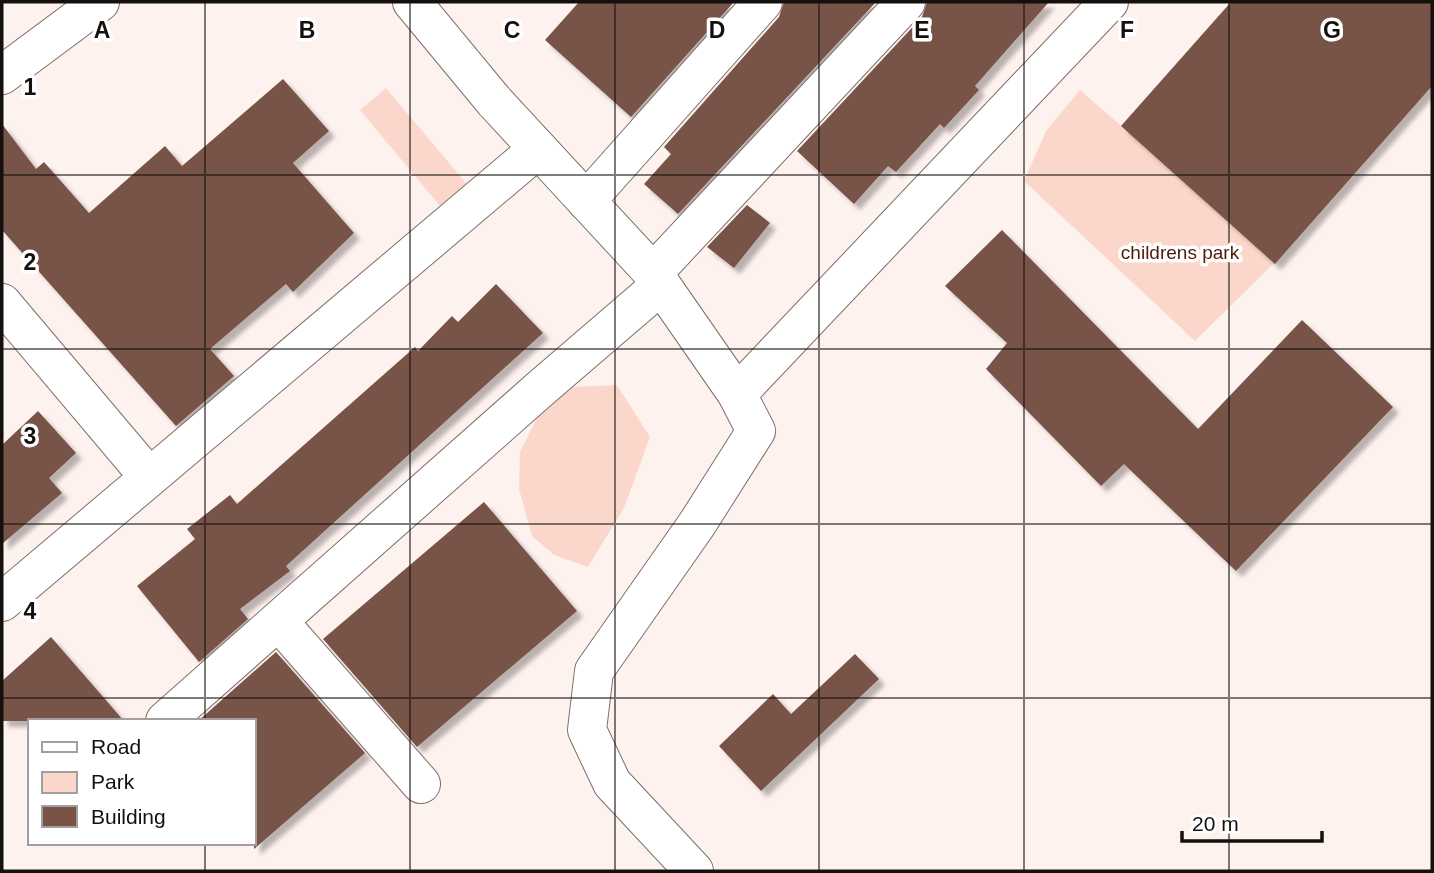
<svg xmlns="http://www.w3.org/2000/svg" width="1434" height="873" font-family="Helvetica,sans-serif">
<style>
.green{fill:#fbd7cb}
.building{fill:#785346;filter:url(#shadow)}
.lines{fill:none;stroke-linecap:round;stroke-linejoin:round}
.street-casing{stroke:#7c706b;stroke-width:40}
.secondary-casing{stroke:#7c706b;stroke-width:40}
.street{stroke:#fff;stroke-width:38}
.secondary{stroke:#fff;stroke-width:38}
.grid{fill:none;stroke:#14100e;stroke-width:2;stroke-opacity:0.55}
.labels{text-anchor:middle;stroke-width:7;stroke-linejoin:round;paint-order:stroke}
.park-label{font-size:19px;fill:#501b07;stroke:#fff}
.grid-label{font-size:23px;text-anchor:middle;font-weight:bold;fill:#14100e;stroke:#fff;stroke-width:7;stroke-linejoin:round;paint-order:stroke}
</style>
<defs>
<filter id="shadow"><feDropShadow dx="6" dy="6" stdDeviation="2" flood-color="#0004"/></filter>
</defs>
<rect width="100%" height="100%" fill="#fef2ef"/>
<!-- green -->
<g class="green">
<path d="M386 88 471 189 445 212 360 110Z"/>
<path d="M1080 90 1276 261 1195 341 1024 181 1046 131Z"/>
<path d="M617 385 650 437 624 508 588 567 554 555 532 536 519 489 520 452 539 414 572 387Z"/>
</g>
<!-- building -->
<g class="building">
<path d="M579 2H734L631 117 545 40Z"/>
<path d="M784 2H876L678 214 644 184 671 154 664 147 779 17Z"/>
<path d="M927 2H1049L975 86 979 90 944 128 940 124 896 172 888 166 854 204 797 151 922 17Z"/>
<path d="M1231 2H1432V86L1275 264 1121 126Z"/>
<path d="M283 79 329 131 293 163 354 233 293 292 286 284 210 349 234 376 176 426 2 230V124L36 169 44 162 89 213 165 146 182 166Z"/>
<path d="M747 205 770 223 734 268 707 247Z"/>
<path d="M1002 230 1198 429 1302 320 1393 407 1236 571 1124 464 1101 486 986 369 1007 343 945 286Z"/>
<path d="M496 284 543 333 286 566 290 571 240 609 248 619 199 662 137 586 195 539 187 529 230 495 237 504 415 347 418 351 452 316 458 322Z"/>
<path d="M38 411 76 453 49 478 62 493 2 544V445Z"/>
<path d="M484 502 577 611 417 747 323 639Z"/>
<path d="M51 637 124 721H2V681Z"/>
<path d="M276 652 365 753 254 849V721H198Z"/>
<path d="M855 654 879 679 761 791 719 746 773 694 791 714Z"/>
</g>
<g class="lines">
<defs>
<g id="street">
<path d="M2 75 100 2"/>
<path d="M586 201 763 2"/>
<path d="M653 273 906 2"/>
<path d="M2 303 149 477"/>
<path d="M737 394 1109 2"/>
<path d="M2 602 538 149"/>
<path d="M279 622 421 784"/>
<path d="M165 721 540 389 661 285"/>
</g>
<path id="secondary" d="M412 2 494 101 653 273 737 394 756 431 697 524 594 671 587 730 612 783 694 871"/>
</defs>
<!-- street casing -->
<use href="#street" class="street-casing"/>
<!-- secondary casing -->
<use href="#secondary" class="secondary-casing"/>
<!-- street -->
<use href="#street" class="street"/>
<!-- secondary -->
<use href="#secondary" class="secondary"/>
</g>
<!-- grid -->
<path class="grid" d="M205 2V721M410 2V871M615 2V871M819 2V871M1024 2V871M1229 2V871M2 175H1432M2 349H1432M2 524H1432M2 698H1432M205 843V871"/>
<g class="labels">
<!-- park labels -->
<g class="park-label">
<text x="1180" y="259">childrens park</text>
</g>
</g>
<g class="grid-label">
<text x="102" y="38">A</text>
<text x="307" y="38">B</text>
<text x="512" y="38">C</text>
<text x="717" y="38">D</text>
<text x="922" y="38">E</text>
<text x="1127" y="38">F</text>
<text x="1332" y="38">G</text>
<text x="30" y="95">1</text>
<text x="30" y="270">2</text>
<text x="30" y="444">3</text>
<text x="30" y="619">4</text>
</g>
<!-- border -->
<rect width="1434" height="873" fill="none" stroke="#14100e" stroke-width="7"/>
<!-- legend -->
<rect x="28" y="719" width="228" height="126" fill="#ffffff" stroke="#a19f9f" stroke-width="2"/>
<rect x="42" y="742" width="35" height="10" fill="#ffffff" stroke="#a19f9f" stroke-width="2"/>
<text x="91" y="754" font-size="21" fill="#14100e">Road</text>
<rect x="42" y="772" width="35" height="21" fill="#fbd7cb" stroke="#a19f9f" stroke-width="2"/>
<text x="91" y="789" font-size="21" fill="#14100e">Park</text>
<rect x="42" y="806" width="35" height="21" fill="#785346" stroke="#a19f9f" stroke-width="2"/>
<text x="91" y="824" font-size="21" fill="#14100e">Building</text>
<!-- scale -->
<path d="M1182 831v10h140v-10" fill="none" stroke="#14100e" stroke-width="3.5"/>
<text x="1192" y="831" font-size="21" fill="#14100e" stroke="#ffffff" stroke-width="5" paint-order="stroke">20 m</text>
</svg>
